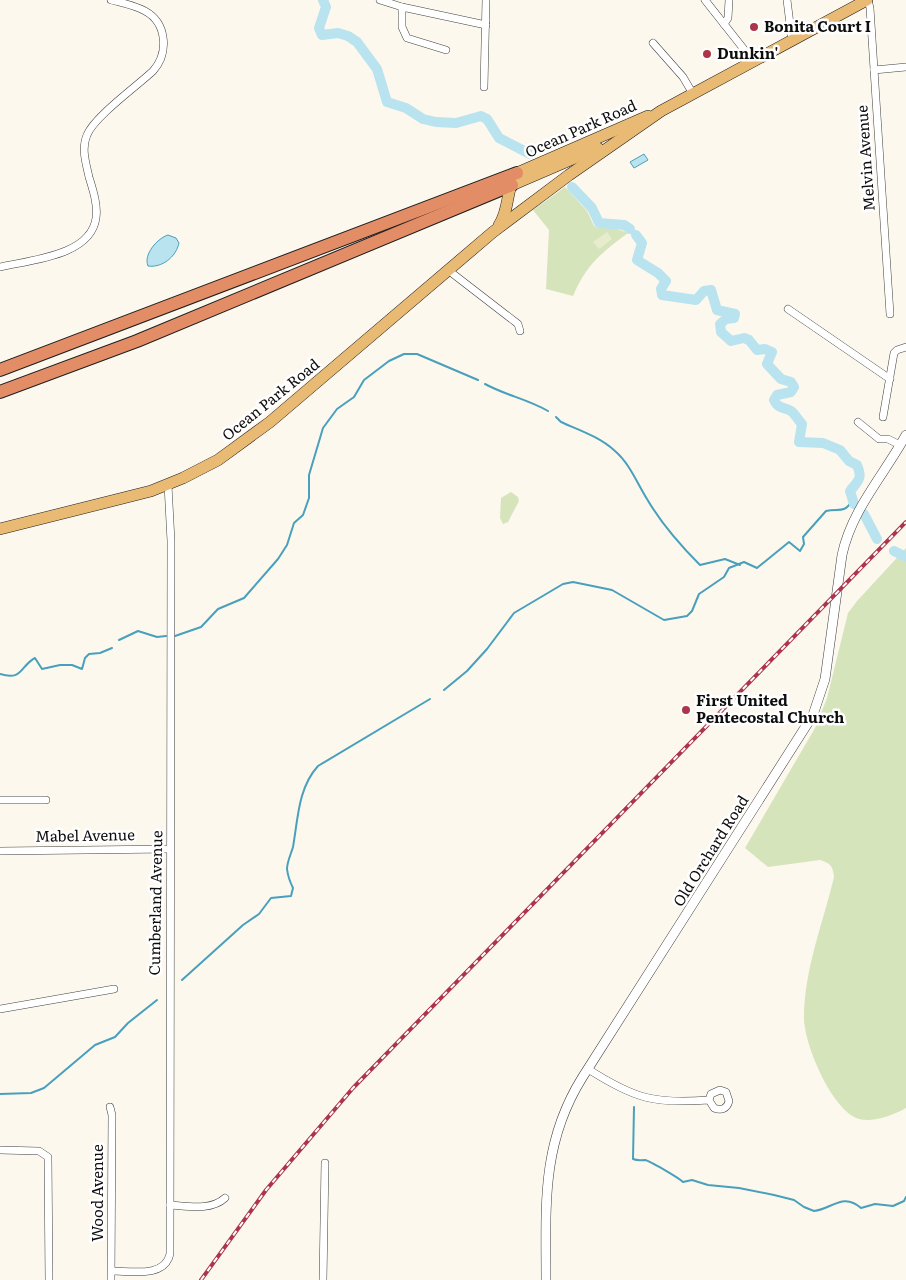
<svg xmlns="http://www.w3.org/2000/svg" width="906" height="1280" font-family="Literata,serif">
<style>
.green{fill:#d6e4bc}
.pitch{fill:#e6eccc}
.water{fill:#b9e3ef;stroke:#48a0bd}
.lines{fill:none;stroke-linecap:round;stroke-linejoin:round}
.stream{stroke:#48a0bd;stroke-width:2}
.river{stroke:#b9e3ef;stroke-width:10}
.minor-casing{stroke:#404040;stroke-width:8}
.tertiary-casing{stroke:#404040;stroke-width:10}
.primary-casing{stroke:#1e1e1e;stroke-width:12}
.motorway-casing{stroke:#1e1e1e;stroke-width:14}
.minor{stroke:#fff;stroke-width:7}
.tertiary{stroke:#fff;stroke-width:9}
.primary{stroke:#e9ba73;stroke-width:11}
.motorway{stroke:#e38d66;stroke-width:12}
.rail-casing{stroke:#ac354c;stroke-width:4}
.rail{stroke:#fff;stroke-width:2;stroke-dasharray:5.5;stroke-linecap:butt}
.poi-dot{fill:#ac354c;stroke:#fff;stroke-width:2}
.labels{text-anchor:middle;stroke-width:5;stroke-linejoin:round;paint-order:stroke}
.poi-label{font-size:15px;font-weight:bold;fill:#0d0d0d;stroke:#fff;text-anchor:start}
.street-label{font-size:15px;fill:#0d0d0d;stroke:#fff}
</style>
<rect width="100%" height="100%" fill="#fdf8ee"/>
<!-- green -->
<g class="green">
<path d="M565 187 587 211 594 226 598 228H614L628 233C601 253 586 265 573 296L546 289 549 230 533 210Z"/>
<path d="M511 492 518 497 519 501 508 522 503 524 500 518 501 498Z"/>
<path d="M906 548V1108C894 1115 872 1123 859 1119 832 1111 804 1044 804 1018 804 970 823 923 834 877 833 866 830 863 820 860L768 867 745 848 815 728 827 698 848 613 857 601Z"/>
</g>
<!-- pitch -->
<path class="pitch" d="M607 232 612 239 599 249 593 242Z"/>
<!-- water -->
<g class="water">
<path d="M644 154 648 160 634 168 630 162Z"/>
<path d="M168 235 176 238 179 243C176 257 162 268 148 266 143 254 158 238 168 235Z"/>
</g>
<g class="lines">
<!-- stream -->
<g class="stream">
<path d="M485 384C505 395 527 399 548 411"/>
<path d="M556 417 561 422C579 430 600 437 615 451 630 464 637 483 647 499 661 523 680 545 700 565L725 559 740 565"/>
<path d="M175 636 201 627 218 609 244 598 278 559 287 545 294 523 303 515 309 498V475L323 428 337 409 354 397 364 380 389 361 404 354H417L478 380"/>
<path d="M119 640 138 631 157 637 166 636"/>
<path d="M0 674C23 681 20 666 35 658L42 669 60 665H72L82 669 85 658 89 654 100 653 112 648"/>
<path d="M444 690 467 671 487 649 514 613 563 584 573 582 612 590 664 620 687 616 692 611 699 594 724 577 729 568 744 562 757 568 789 542 800 551 804 544 803 537 826 511C839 508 844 514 852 501"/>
<path d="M182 980 243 925 259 914 271 898 291 896 293 888C290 882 288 877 287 869 287 862 291 854 293 847 298 819 298 788 318 766L430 699"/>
<path d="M0 1094 31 1093 44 1088 95 1045 115 1037 128 1023 157 1000"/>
<path d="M634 1107 633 1159C638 1161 640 1160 645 1160 650 1161 679 1178 683 1182L692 1180 708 1185 739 1188 774 1195 794 1200 804 1207 814 1211C832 1209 843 1192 861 1208L875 1204 893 1206 904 1201 906 1197"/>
</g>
<!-- river -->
<g class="river">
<path d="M323 0 326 7 319 28 322 35 338 33 348 36 357 42 377 69 387 102 406 108 423 119 436 122 456 123 481 116 487 119 499 138 530 154"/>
<path d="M572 187 592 208 599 223 624 225 630 229"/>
<path d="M636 235 642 243 637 260 658 273 666 281 661 289 662 295 696 300 704 291 711 290 717 310 735 314 734 318 726 319 720 324 721 332 731 341 744 338 749 340 757 350 765 349 772 352 767 364 781 379 791 382 794 387 791 392 777 395 774 400C778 409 784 407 791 411 795 414 798 420 802 424L799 442 823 443 840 450 849 461 857 465C863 479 858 481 850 491L854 504"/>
<path d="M864 514 877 539"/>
<path d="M894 551 906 557"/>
</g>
<defs>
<g id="minor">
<path d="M380 0 402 7 486 25"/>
<path d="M705 0 754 62"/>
<path d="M787 0 792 40"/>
<path d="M868 0 870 8 890 314"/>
<path d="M402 7V27L407 38 446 50"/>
<path d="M724 24 728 18 729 0"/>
<path d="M653 43 683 77 693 94"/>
<path d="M874 70 906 67"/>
<path d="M484 87 486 0"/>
<path d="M0 267C30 260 91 256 96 218 98 205 93 190 89 177 86 163 81 149 87 135 94 117 137 86 153 71 169 53 167 23 145 11 134 5 122 3 111 0"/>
<path d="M448 270 518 324 520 331"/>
<path d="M788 309 890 379"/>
<path d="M883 417 894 353 897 350 906 347"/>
<path d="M858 422 879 439H888L900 445"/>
<path d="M0 800H46"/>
<path d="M0 851 170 849"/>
<path d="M0 1009 114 989"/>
<path d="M588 1069C635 1099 654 1104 709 1100L714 1108C721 1111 727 1109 729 1101L726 1092 720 1090 711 1094 709 1100"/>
<path d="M110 1107 112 1115 111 1280"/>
<path d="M0 1150 39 1151 48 1157 49 1280"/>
<path d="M170 1205C187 1206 211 1211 225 1198"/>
<path d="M112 1271C131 1271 165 1278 170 1254L171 541 168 485"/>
<path d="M323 1280 325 1163"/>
</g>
<path id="tertiary" d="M546 1280C546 1206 541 1144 582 1078L813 715 825 679 842 555C852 509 884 475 906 435"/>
<g id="primary">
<path d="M512 185 598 148"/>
<path d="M499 225C510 210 506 185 517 173L648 116"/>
<path d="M0 529 151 491 183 478 218 460 270 422 493 232 569 175 661 111 867 0"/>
</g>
<g id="motorway">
<path d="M0 370 517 173"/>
<path d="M0 392 137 341 512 185"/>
</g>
</defs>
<!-- minor casing -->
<use href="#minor" class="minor-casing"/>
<!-- tertiary casing -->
<use href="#tertiary" class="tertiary-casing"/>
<!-- primary casing -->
<use href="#primary" class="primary-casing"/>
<!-- motorway casing -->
<use href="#motorway" class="motorway-casing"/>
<!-- minor -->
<use href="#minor" class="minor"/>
<!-- tertiary -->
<use href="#tertiary" class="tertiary"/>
<!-- primary -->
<use href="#primary" class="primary"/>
<!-- motorway -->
<use href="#motorway" class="motorway"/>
<defs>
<path id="rail" d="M201 1280 266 1190 353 1088 906 522"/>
</defs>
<!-- rail casing -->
<use href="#rail" class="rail-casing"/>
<!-- rail -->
<use href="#rail" class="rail"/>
</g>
<!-- markers -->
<g class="poi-dot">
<circle cx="754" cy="27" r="5"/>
<circle cx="707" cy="54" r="5"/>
<circle cx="686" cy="710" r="5"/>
</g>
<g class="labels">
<!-- poi labels -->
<g class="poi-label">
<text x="764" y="32">Bonita Court I</text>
<text x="717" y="59">Dunkin'</text>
<text x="696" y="706">First United<tspan x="696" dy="17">Pentecostal Church</tspan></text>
</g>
<!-- street labels -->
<g class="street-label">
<text transform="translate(581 129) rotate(-24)" y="5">Ocean Park Road</text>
<text transform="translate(866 158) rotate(-94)" y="5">Melvin Avenue</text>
<text transform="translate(271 400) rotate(-39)" y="5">Ocean Park Road</text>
<text transform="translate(85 836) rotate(-1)" y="5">Mabel Avenue</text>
<text transform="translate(711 851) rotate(-58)" y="5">Old Orchard Road</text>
<text transform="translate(156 903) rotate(-89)" y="5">Cumberland Avenue</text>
<text transform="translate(98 1193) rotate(-90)" y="5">Wood Avenue</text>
</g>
</g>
</svg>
